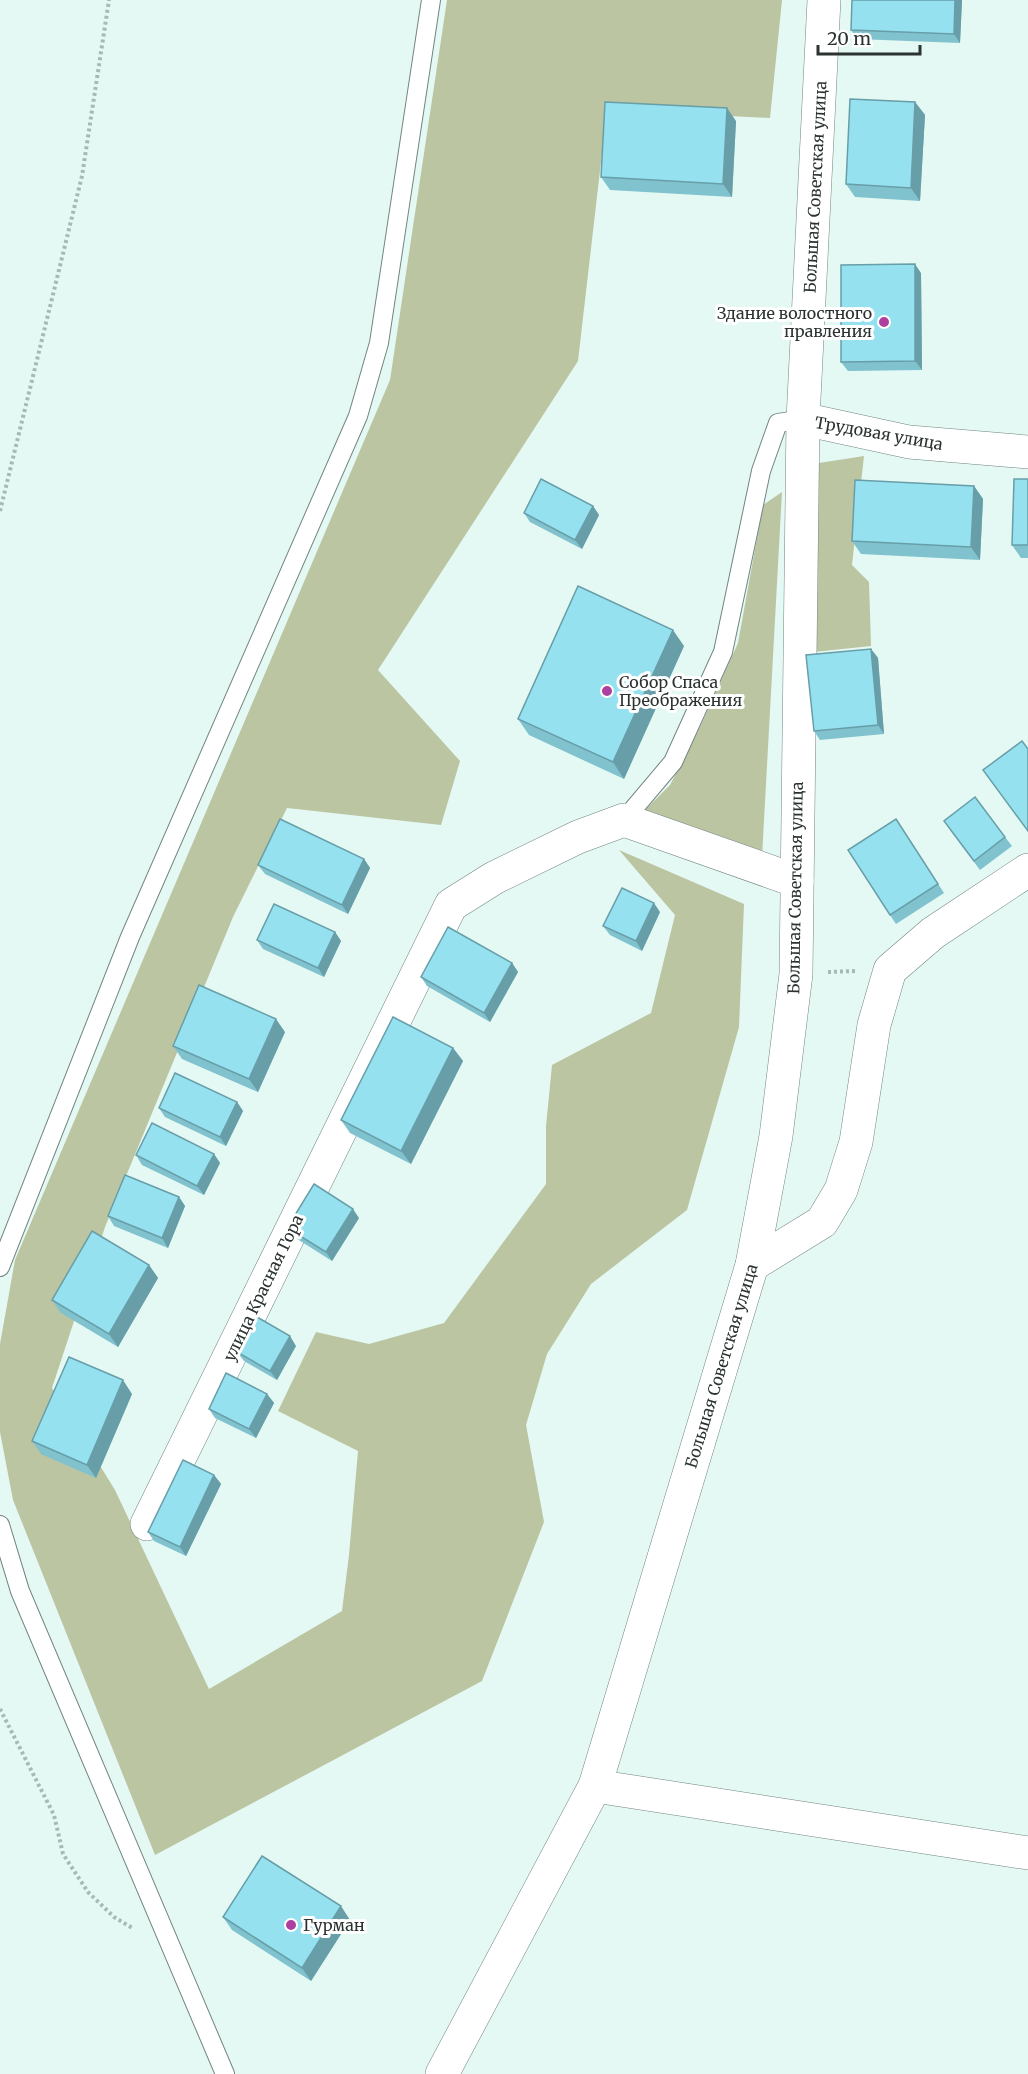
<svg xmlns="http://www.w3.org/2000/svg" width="1028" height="2074" font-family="Merriweather,serif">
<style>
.green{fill:#bbc5a2}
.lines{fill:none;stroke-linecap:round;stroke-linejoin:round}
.service-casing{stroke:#728581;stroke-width:20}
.minor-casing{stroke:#728581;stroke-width:34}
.secondary-casing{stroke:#728581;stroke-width:34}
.path{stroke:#a8b9b5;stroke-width:4;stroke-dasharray:3 3;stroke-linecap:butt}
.service{stroke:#fff;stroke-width:18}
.minor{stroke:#fff;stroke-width:33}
.secondary{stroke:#fff;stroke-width:33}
.wall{fill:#80c2ce}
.shaded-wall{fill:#689ea8}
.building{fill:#95e1f0;stroke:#689ea8;stroke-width:1.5}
.poi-dot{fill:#ae419f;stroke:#fff;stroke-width:2}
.labels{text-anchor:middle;stroke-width:6;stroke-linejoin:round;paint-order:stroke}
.street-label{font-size:16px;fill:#2b3331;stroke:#fff}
.poi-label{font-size:16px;fill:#2b3331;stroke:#fff;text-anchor:start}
</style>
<rect width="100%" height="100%" fill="#e4f9f4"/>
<!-- green -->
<g class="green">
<path d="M447 0H782L770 118 607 110 578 361 378 670 460 761 441 825 287 808 233 917 105 1227 52 1388 115 1490 209 1689 342 1611 349 1555 358 1451 278 1411 316 1332 369 1344 444 1323 546 1184V1126L552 1065 651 1013 675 915 619 850 744 904 739 1027 687 1210 591 1284 547 1354 526 1425 544 1522 482 1681 155 1855 13 1500 0 1432V1344L15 1260 390 380Z"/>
<path d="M864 456 852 565 869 582 871 646 814 652 819 463Z"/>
<path d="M782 492 762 857 642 813 670 785 701 725 738 643 763 505Z"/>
</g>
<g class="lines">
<defs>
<g id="service">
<path d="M624 820 673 762 723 652 761 471 778 423 803 419"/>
<path d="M0 1267 130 937 358 416 379 343 431 0"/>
<path d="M0 1525 20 1591 225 2074"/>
</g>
<g id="minor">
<path d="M803 419 909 442 1028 452"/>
<path d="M752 1265 822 1222 841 1190 856 1142 874 1025 890 970 933 933 1028 870"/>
<path d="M147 1524 451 905 494 878 578 837 624 820 797 881"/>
<path d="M442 2074 595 1786"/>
</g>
<path id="secondary" d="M824 0 803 419 796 974 776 1136 752 1265 595 1786 1028 1853"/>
</defs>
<!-- service casing -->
<use href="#service" class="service-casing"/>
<!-- minor casing -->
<use href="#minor" class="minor-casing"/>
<!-- secondary casing -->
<use href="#secondary" class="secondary-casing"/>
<!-- path -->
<g class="path">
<path d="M0 511 82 176 109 0"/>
<path d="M828 972 856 971"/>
<path d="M0 1709 54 1815 63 1854 88 1892 114 1917 134 1929"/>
</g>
<!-- service -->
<use href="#service" class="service"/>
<!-- minor -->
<use href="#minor" class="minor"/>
<!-- secondary -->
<use href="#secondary" class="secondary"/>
</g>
<!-- wall -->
<g class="wall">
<path d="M962 0 960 43 857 39 851 30Z"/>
<path d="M915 102 925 115 920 201 855 197 846 184Z"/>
<path d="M736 121 732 197 610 190 601 177Z"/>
<path d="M921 273 922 370 848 371 841 362Z"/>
<path d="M1028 479V558H1021L1012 545Z"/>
<path d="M974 486 983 499 980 560 861 554 852 541Z"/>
<path d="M593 506 599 515 582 549 530 522 524 513Z"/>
<path d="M684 646 624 779 529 735 518 719Z"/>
<path d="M871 649 878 658 884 734 820 740 814 731Z"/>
<path d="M902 828 944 893 896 924 890 915Z"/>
<path d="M950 830 1005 837 1012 846 980 870Z"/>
<path d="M364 859 370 868 348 914 265 874 258 865Z"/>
<path d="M660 912 642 951 610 935 603 926Z"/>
<path d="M335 932 341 941 324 977 263 949 257 940Z"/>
<path d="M512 963 518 972 490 1022 427 986 421 977Z"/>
<path d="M285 1032 258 1092 182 1059 173 1046Z"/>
<path d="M453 1048 463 1061 411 1164 350 1133 341 1120Z"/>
<path d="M237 1102 243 1111 226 1146 165 1117 159 1108Z"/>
<path d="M214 1154 220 1163 204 1195 142 1165 136 1155Z"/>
<path d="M179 1197 185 1206 168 1248 114 1226 108 1216Z"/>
<path d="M359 1218 332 1261 294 1237 287 1228Z"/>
<path d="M149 1265 158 1278 118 1347 61 1313 52 1300Z"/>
<path d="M296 1346 277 1380 244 1361 237 1352Z"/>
<path d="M132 1394 96 1478 41 1454 32 1441Z"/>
<path d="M267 1394 274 1403 256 1438 215 1418 209 1409Z"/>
<path d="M214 1475 221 1484 186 1556 154 1541 148 1532Z"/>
<path d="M223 1917 350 1920 311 1981 232 1930Z"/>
</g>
<!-- shaded-wall -->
<g class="shaded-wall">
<path d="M955 0H962L960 43 954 34Z"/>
<path d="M915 102 925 115 920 201 911 188Z"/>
<path d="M727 108 736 121 732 197 723 184Z"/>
<path d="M915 264 921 273 922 370 915 361Z"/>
<path d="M974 486 983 499 980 560 971 547Z"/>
<path d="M593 506 599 515 582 549 575 540Z"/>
<path d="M673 630 684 646 624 779 613 762Z"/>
<path d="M871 649 878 658 884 734 878 725Z"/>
<path d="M364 859 370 868 348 914 342 905Z"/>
<path d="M654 903 660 912 642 951 636 941Z"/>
<path d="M335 932 341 941 324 977 318 968Z"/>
<path d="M512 963 518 972 490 1022 484 1013Z"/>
<path d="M276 1019 285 1032 258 1092 249 1079Z"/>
<path d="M453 1048 463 1061 411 1164 401 1151Z"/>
<path d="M237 1102 243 1111 226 1146 220 1137Z"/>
<path d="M214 1154 220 1163 204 1195 197 1186Z"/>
<path d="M179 1197 185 1206 168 1248 162 1238Z"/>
<path d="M353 1209 359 1218 332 1261 326 1252Z"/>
<path d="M149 1265 158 1278 118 1347 109 1334Z"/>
<path d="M290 1336 296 1346 277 1380 270 1371Z"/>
<path d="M123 1380 132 1394 96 1478 87 1465Z"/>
<path d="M267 1394 274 1403 256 1438 249 1429Z"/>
<path d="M214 1475 221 1484 186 1556 180 1547Z"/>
<path d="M341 1906 350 1920 311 1981 302 1968Z"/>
</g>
<!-- building -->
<g class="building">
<path d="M852 0H955L954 34 851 30Z"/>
<path d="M850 99 915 102 911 188 846 184Z"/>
<path d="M605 102 727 108 723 184 601 177Z"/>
<path d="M915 264V361L841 362V265Z"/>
<path d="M541 479 593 506 575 540 524 513Z"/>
<path d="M1014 479H1028V545H1012Z"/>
<path d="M855 480 974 486 971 547 852 541Z"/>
<path d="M578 586 673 630 613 762 518 719Z"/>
<path d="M871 649 878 725 814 731 806 655Z"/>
<path d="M1022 741 1028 749V831L983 770Z"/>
<path d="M975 797 1005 837 974 861 944 821Z"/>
<path d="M280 819 364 859 342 905 258 865Z"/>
<path d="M896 819 938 884 890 915 848 850Z"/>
<path d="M622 888 654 903 636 941 603 926Z"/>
<path d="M274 904 335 932 318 968 257 940Z"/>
<path d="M448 927 512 963 484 1013 421 977Z"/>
<path d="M199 985 276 1019 249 1079 173 1046Z"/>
<path d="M393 1017 453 1048 401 1151 341 1120Z"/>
<path d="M175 1073 237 1102 220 1137 159 1108Z"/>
<path d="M152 1123 214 1154 197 1186 136 1155Z"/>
<path d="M125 1175 179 1197 162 1238 108 1216Z"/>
<path d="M314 1184 353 1209 326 1252 287 1228Z"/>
<path d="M92 1231 149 1265 109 1334 52 1300Z"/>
<path d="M257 1317 290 1336 270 1371 237 1352Z"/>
<path d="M69 1357 123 1380 87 1465 32 1441Z"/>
<path d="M226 1373 267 1394 249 1429 209 1409Z"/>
<path d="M183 1460 214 1475 180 1547 148 1532Z"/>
<path d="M262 1856 341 1906 302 1968 223 1917Z"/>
</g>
<!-- markers -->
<g class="poi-dot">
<circle cx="884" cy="322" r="6"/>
<circle cx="607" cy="691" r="6"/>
<circle cx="291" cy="1925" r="6"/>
</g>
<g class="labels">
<!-- street labels -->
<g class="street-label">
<text transform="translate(815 187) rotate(-87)" y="6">Большая Советская улица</text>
<text transform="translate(879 433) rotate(10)" y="6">Трудовая улица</text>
<text transform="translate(795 888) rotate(-89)" y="6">Большая Советская улица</text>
<text transform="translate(263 1288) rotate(-64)" y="6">улица Красная Гора</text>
<text transform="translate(721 1366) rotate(-73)" y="6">Большая Советская улица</text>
</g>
<!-- poi labels -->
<g class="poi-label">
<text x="872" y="319" text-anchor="end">Здание волостного<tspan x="872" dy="18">правления</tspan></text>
<text x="619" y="688">Собор Спаса<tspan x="619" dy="18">Преображения</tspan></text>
<text x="303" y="1931">Гурман</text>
</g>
</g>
<!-- scale -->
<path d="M818 45v9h102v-9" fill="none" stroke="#2b3331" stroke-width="3"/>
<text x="827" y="45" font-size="18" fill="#2b3331" stroke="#ffffff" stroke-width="4.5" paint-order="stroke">20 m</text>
</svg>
